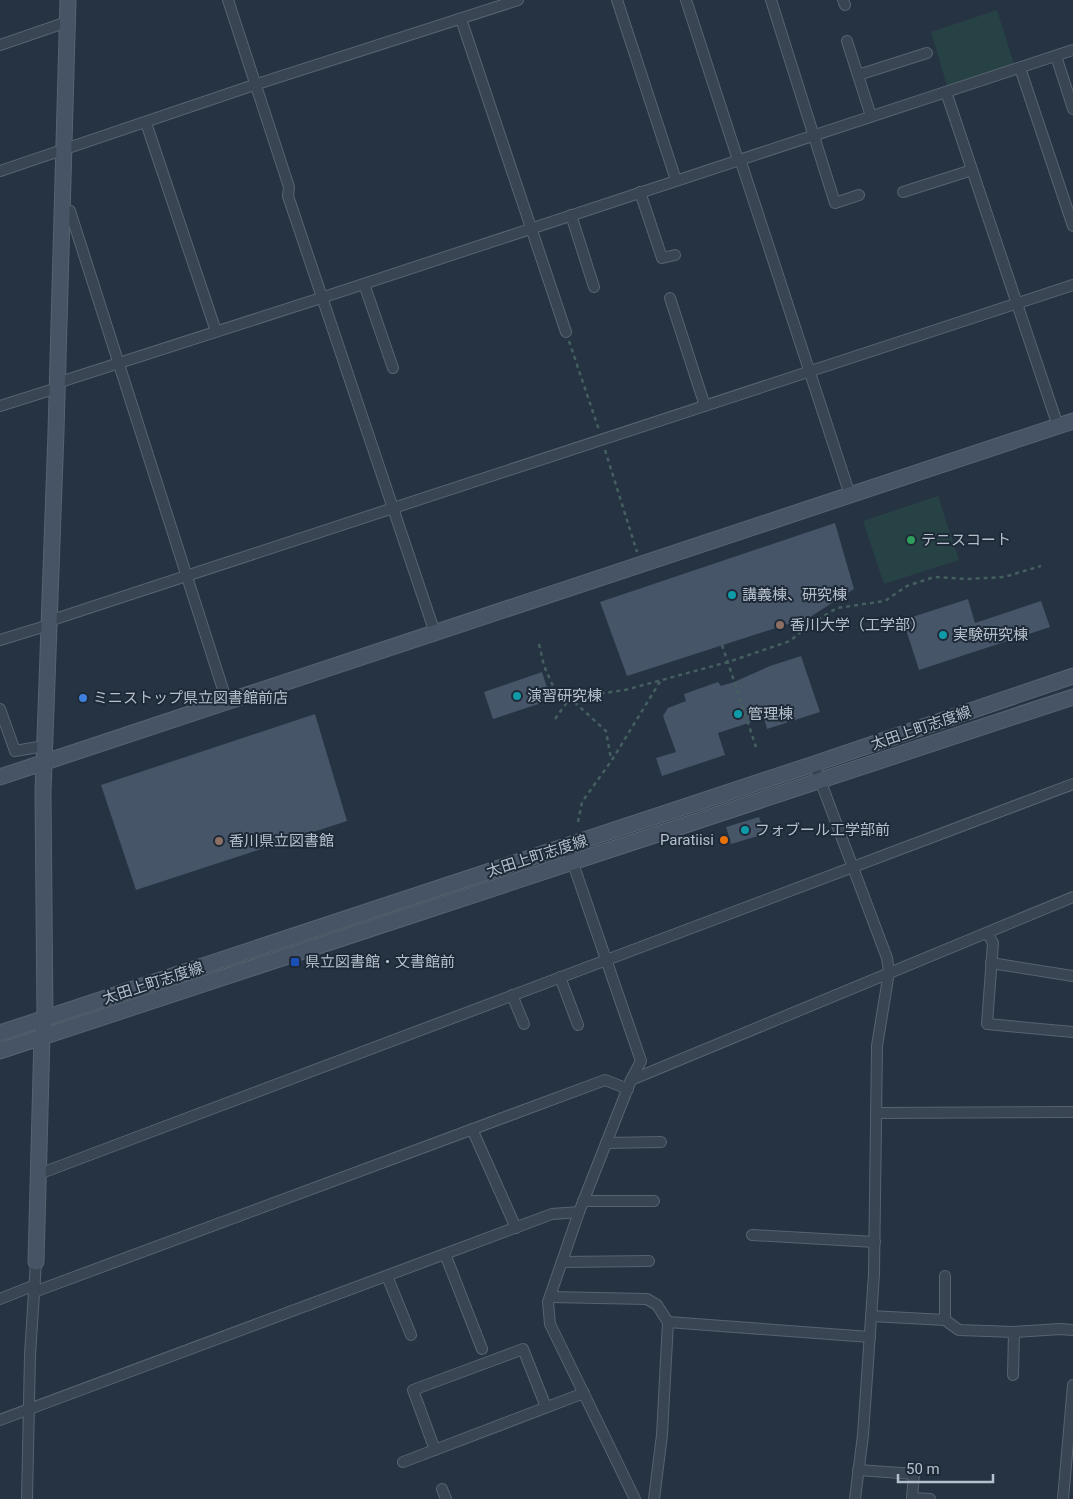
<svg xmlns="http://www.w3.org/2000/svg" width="1073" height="1499" font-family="Roboto,'Noto Sans JP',sans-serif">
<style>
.green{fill:#274244}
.building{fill:#465567}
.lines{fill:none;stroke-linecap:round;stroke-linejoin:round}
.street-casing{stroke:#576370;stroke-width:12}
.secondary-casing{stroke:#576370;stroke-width:17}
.path{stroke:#455f60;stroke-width:2.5;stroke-dasharray:4 4;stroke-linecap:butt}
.street{stroke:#394552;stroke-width:10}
.secondary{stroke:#475466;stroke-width:15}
.leisure-dot{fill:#2e9e5b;stroke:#1e2a38;stroke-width:2}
.culture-dot{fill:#0f9aa8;stroke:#1e2a38;stroke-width:2}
.education-dot{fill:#8d6e63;stroke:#1e2a38;stroke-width:2}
.shop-dot{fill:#3f7fe0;stroke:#1e2a38;stroke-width:2}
.food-dot{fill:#e8710a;stroke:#1e2a38;stroke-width:2}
.transit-dot{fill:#1a4fb4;stroke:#1e2a38;stroke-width:2}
.labels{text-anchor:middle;stroke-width:4;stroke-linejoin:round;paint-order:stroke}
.poi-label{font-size:15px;fill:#b6c0cc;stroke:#1e2a38;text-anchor:start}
.street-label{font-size:15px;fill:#b6c0cc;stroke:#1e2a38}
</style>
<rect width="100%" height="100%" fill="#253343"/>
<!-- green -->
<g class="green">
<path d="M997 10 1014 64 947 86 931 32Z"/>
<path d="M938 496 959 560 884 584 863 521Z"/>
</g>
<!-- building -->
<g class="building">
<path d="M835 523 854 589 810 617 627 676 600 602Z"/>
<path d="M968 599 975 623 1041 601 1050 627 919 670 903 620Z"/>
<path d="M801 656 820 712 767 729 764 718 718 733 725 755 662 776 656 758 676 752 663 716 668 708 686 701 684 694 718 682 721 686 734 682 770 666Z"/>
<path d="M542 672 551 700 493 719 484 692Z"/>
<path d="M315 714 347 821 136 890 101 785Z"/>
<path d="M759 817 765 834 731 844 726 827Z"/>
</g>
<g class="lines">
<defs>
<g id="street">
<path d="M228 0 289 187 288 196 435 633"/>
<path d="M617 0 676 180"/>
<path d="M686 0 738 160"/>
<path d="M771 0 835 203 859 195"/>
<path d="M843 0 845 5"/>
<path d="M461 19 566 332"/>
<path d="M847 41 871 116"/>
<path d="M0 45 67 22"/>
<path d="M1056 56 1073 109"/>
<path d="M1020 68 1073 226"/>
<path d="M858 75 927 53"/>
<path d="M946 92 1058 426"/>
<path d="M146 123 216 331"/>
<path d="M740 159 850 495"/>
<path d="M0 171 254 85 518 0"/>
<path d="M640 192 662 258 675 255"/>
<path d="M903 192 972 170"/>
<path d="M62 211H70L227 702"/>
<path d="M571 215 594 287"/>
<path d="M364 284 393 368"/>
<path d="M670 298 705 406"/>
<path d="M57 383 321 298 1073 50"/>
<path d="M0 406 57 388"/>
<path d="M49 621 1073 285"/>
<path d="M0 640 49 625"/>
<path d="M0 709 15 751 44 746"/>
<path d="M814 764 887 958 889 972 877 1046 874 1274 863 1435 855 1499"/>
<path d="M567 846 641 1061 631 1080 579 1212 548 1302 550 1324 635 1499"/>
<path d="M987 933 993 943 987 1024 1073 1032"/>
<path d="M991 963 1073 976"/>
<path d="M560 977 578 1025"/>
<path d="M512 995 524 1024"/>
<path d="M631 1080 1073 897"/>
<path d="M876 1113 1073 1112"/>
<path d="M472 1129 516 1228"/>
<path d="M606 1143 661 1142"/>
<path d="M39 1174 1073 784"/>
<path d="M583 1201H654"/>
<path d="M752 1235 875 1242"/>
<path d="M445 1254 482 1349"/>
<path d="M562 1262 649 1261"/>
<path d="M387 1276 411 1335"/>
<path d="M34 1292 605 1080 628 1089"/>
<path d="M550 1297 647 1299 657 1305 668 1322"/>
<path d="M0 1299 35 1285"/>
<path d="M871 1316 945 1320 959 1330 1014 1332 1013 1375"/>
<path d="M945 1320V1276"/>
<path d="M1014 1332 1060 1329 1073 1330"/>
<path d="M0 1420 552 1214 579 1212"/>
<path d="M435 1450 413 1390 523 1349 546 1407"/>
<path d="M403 1462 584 1393"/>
<path d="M858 1470 914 1474 912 1498 930 1499"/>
<path d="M442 1489 446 1499"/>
<path d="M27 1499 30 1355 36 1262"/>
<path d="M654 1499 662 1435 668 1322 870 1337"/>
<path d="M1063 1499 1073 1385"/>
</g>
<g id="secondary">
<path d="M0 777 1073 421"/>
<path d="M0 1033 814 764 1073 676"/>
<path d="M0 1051 1073 697"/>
<path d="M36 1262 42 1036 45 1018 43 792 56 432 68 0"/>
</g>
</defs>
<!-- street casing -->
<use href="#street" class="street-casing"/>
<!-- secondary casing -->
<use href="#secondary" class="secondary-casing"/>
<!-- path -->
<g class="path">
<path d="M569 341 599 430"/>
<path d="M605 450 637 552"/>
<path d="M539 644 544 666 553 686 570 698 625 690 728 662 790 641 810 624 837 608 885 601 907 586 934 577 967 579 1004 577 1041 566"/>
<path d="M722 645 756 747"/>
<path d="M555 719 570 698 606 731 611 759"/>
<path d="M578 822 582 802 612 760 661 680"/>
</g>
<!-- street -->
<use href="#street" class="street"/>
<!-- secondary -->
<use href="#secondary" class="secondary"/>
</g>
<!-- markers -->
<circle class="leisure-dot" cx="911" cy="540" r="5"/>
<g class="culture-dot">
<circle cx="732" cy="595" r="5"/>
<circle cx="943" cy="635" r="5"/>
<circle cx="517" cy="696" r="5"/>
<circle cx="738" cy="714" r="5"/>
<circle cx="745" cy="830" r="5"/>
</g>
<g class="education-dot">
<circle cx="780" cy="625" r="5"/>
<circle cx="219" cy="841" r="5"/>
</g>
<circle class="shop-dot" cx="83" cy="698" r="5"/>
<circle class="food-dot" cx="724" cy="840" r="5"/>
<rect class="transit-dot" x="290" y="957" width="10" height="10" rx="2.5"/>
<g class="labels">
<!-- poi labels -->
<g class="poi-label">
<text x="921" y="545">テニスコート</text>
<text x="742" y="600">講義棟、研究棟</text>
<text x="790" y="630">香川大学（工学部）</text>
<text x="953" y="640">実験研究棟</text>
<text x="527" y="701">演習研究棟</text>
<text x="93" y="703">ミニストップ県立図書館前店</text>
<text x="748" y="719">管理棟</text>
<text x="755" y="835">フォブール工学部前</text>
<text x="714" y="845" text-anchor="end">Paratiisi</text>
<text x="229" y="846">香川県立図書館</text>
<text x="305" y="967">県立図書館・文書館前</text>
</g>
<!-- street labels -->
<g class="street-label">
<text transform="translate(921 728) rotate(-19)" y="5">太田上町志度線</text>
<text transform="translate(537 856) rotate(-18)" y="5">太田上町志度線</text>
<text transform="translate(153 983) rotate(-18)" y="5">太田上町志度線</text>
</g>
</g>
<!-- scale -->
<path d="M898 1474v8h95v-8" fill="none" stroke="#b6c0cc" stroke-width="2.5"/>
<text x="906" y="1474" font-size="15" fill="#b6c0cc" stroke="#1e2a38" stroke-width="4" paint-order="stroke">50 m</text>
</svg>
